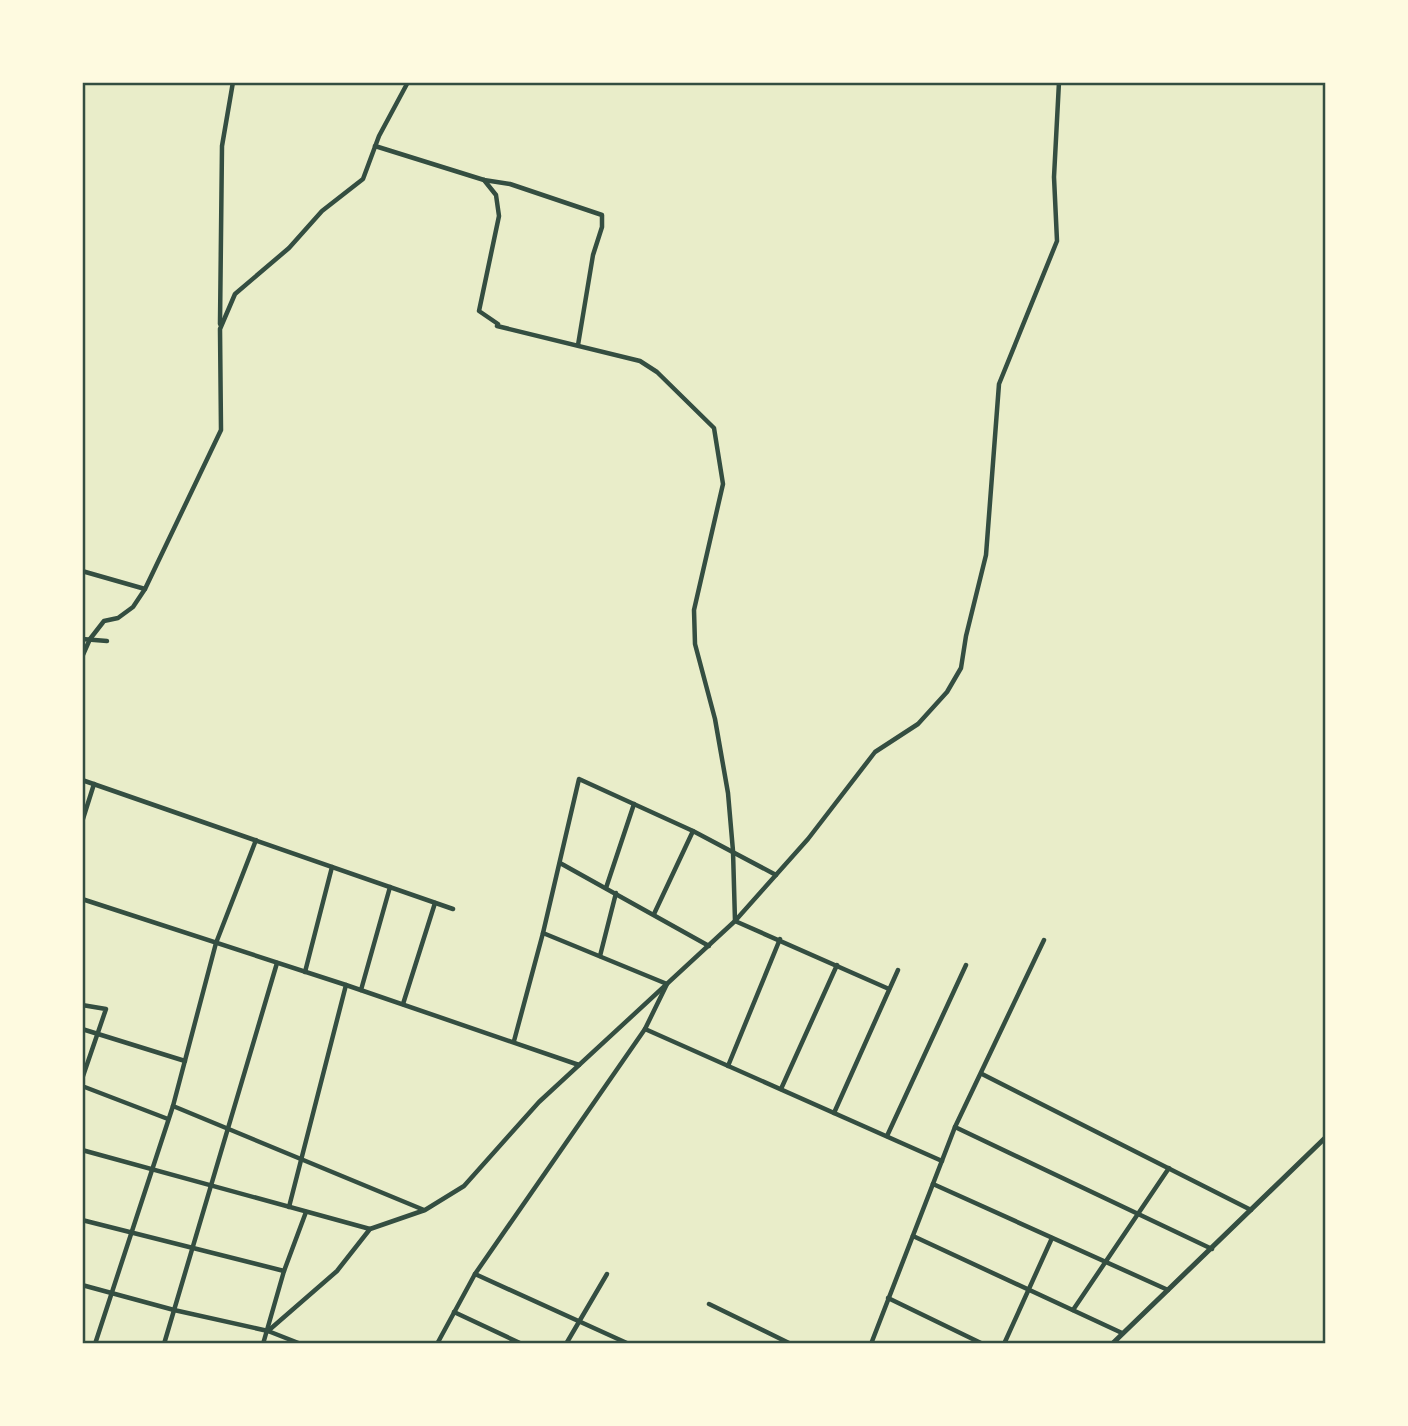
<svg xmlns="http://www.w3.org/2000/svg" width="1408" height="1426" font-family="'Libre Baskerville',serif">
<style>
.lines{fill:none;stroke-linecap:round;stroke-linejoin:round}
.minor{stroke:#344e41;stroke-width:4.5}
.tertiary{stroke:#344e41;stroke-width:5}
.neatline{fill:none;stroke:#344e41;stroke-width:2.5}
</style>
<rect width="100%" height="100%" fill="#e9edc9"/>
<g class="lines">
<!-- minor -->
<g class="minor">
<path d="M375 146 484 180 510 184 602 215V227L593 255 578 345"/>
<path d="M484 180 496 195 499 216 479 311 498 324 497 326 640 361 657 372 714 428 723 484 694 610 695 644 715 719 728 793 733 851 735 921 889 989"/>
<path d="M220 324 222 146 233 82"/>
<path d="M82 571 145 589"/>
<path d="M82 639 107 641"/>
<path d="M82 657 90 639 104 621 118 618 133 607 145 589 221 430 220 329 235 294 289 248 322 211 363 179 379 136 408 82"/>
<path d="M82 780 453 909"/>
<path d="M82 822 94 784"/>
<path d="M560 863 709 946"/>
<path d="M606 888 634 804"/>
<path d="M82 899 346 985 579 1065"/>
<path d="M654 914 693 831"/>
<path d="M600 956 616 893"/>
<path d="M305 972 332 867"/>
<path d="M361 990 390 887"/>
<path d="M403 1004 435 903"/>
<path d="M82 1005 106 1009 82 1079"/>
<path d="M82 1029 185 1061"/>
<path d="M645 1029 942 1161"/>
<path d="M514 1041 543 933 579 779 693 831 776 875"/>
<path d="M728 1066 780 939"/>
<path d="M982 1074 1251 1210"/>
<path d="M82 1086 168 1119"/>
<path d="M781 1089 837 965"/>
<path d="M173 1106 424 1210"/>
<path d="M834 1113 898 970"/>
<path d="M955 1127 1212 1249"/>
<path d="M887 1136 966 965"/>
<path d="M82 1150 370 1229"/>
<path d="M933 1184 1168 1290"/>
<path d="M289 1207 346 985"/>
<path d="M82 1220 284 1271"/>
<path d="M913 1236 1122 1333"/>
<path d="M475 1274 629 1344"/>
<path d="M82 1285 174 1310 268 1331 301 1344"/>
<path d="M888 1298 983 1344"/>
<path d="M709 1304 791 1344"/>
<path d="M1073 1310 1169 1168"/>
<path d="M454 1312 522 1344"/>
<path d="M268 1331 337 1271 370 1229 425 1210 464 1186 539 1102 735 921 808 839 875 752 918 724 947 692 961 668 966 636 986 555 999 384 1057 241 1054 177 1059 82"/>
<path d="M82 1343 85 1344"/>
<path d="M95 1344 173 1106 216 943 256 840"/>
<path d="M164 1344 277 963"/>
<path d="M263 1344 284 1271 306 1212"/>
<path d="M437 1344 475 1274 645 1029 667 984 543 933"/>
<path d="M566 1344 607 1274"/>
<path d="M871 1344 955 1127 1044 940"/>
<path d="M1004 1344 1052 1238"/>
</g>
<!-- tertiary -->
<path class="tertiary" d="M1112 1344 1326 1137"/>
</g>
<!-- border -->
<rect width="1408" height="1426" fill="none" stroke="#fefae0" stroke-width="168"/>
<rect x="84" y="84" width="1240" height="1258" class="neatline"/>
</svg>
